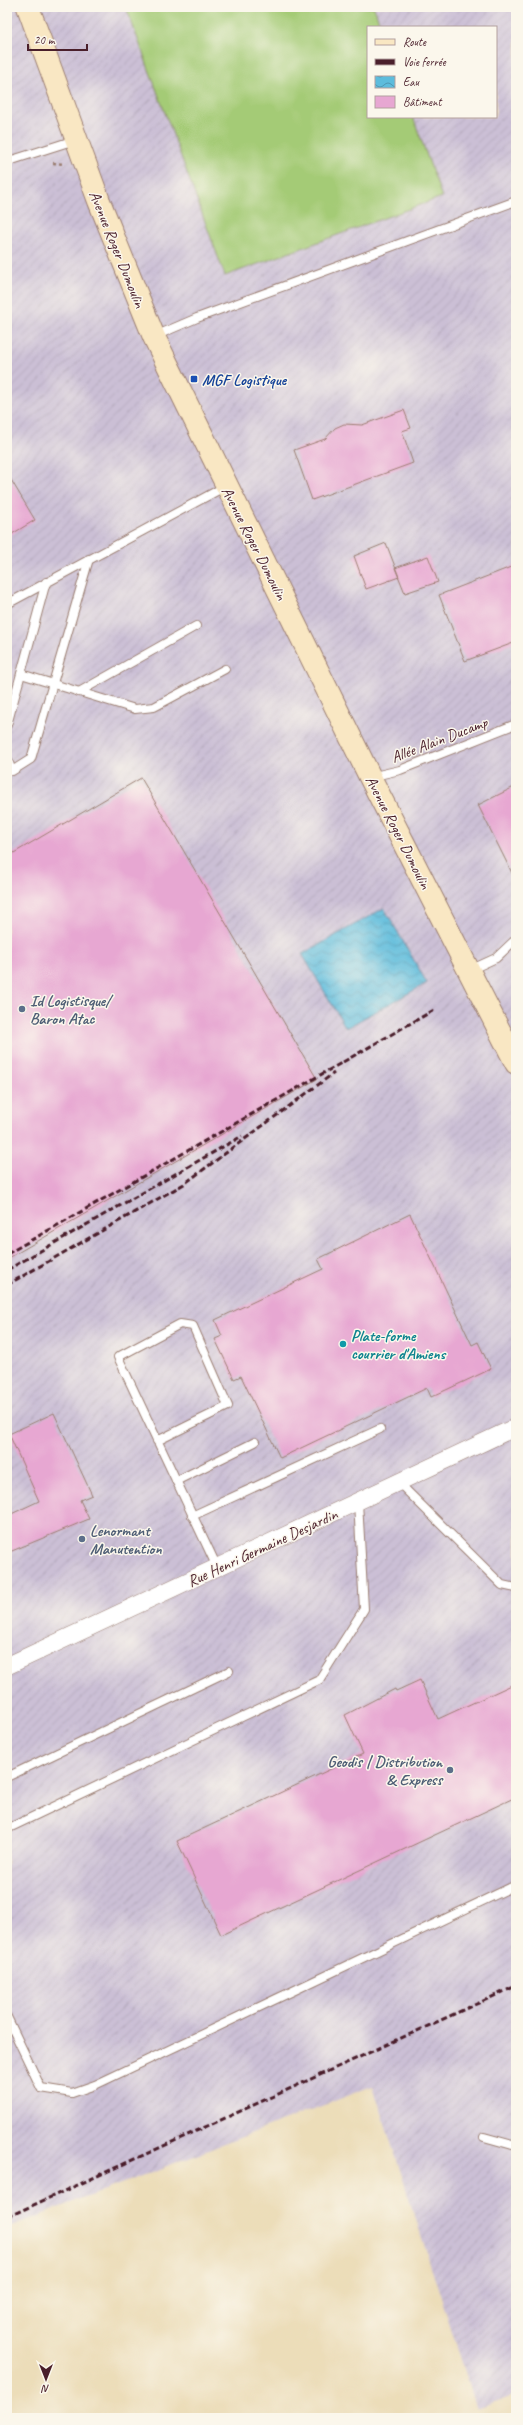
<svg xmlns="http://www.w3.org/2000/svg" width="523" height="2425" font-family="Caveat,sans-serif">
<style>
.industrial{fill:url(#industrial-furrows);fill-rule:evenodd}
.garden{fill:#a4cb76;stroke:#777550}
.water{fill:url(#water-waves);stroke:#546e84}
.building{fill:#e7a7d2}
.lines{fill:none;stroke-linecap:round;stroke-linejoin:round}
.lane-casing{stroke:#9b7e72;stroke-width:10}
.street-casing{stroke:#9b7e72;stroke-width:18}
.secondary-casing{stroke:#9b7e72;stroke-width:24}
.path{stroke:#9b7e72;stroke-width:2.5;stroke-dasharray:3 3;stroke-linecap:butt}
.lane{stroke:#fff;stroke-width:8}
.street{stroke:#fff;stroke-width:17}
.secondary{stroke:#f9e7c3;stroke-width:22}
.rail{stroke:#4a1f2b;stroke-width:3;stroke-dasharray:6 3;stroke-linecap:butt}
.transit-dot{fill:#1a4fb4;stroke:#fbf7ec;stroke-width:1.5}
.service-dot{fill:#5c6f8a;stroke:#fbf7ec;stroke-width:1.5}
.culture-dot{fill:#0f9aa8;stroke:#fbf7ec;stroke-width:1.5}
.labels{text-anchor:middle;stroke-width:3;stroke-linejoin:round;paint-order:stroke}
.street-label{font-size:16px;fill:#4a1f2b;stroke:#fbf7ec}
.transit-label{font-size:16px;font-weight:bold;fill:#164399;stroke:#fbf7ec;text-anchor:start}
.service-label{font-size:16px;font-weight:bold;fill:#4e5e75;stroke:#fbf7ec;text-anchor:start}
.culture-label{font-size:16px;font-weight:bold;fill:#0d838f;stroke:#fbf7ec;text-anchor:start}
</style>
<defs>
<pattern id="industrial-furrows" width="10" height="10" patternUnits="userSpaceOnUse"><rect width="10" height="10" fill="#cbbfd5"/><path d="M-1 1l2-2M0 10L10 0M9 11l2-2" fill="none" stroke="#b0a4b7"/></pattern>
<pattern id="water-waves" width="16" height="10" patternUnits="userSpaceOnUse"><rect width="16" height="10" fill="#5dbcdc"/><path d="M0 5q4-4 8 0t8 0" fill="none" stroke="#4f98b3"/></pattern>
</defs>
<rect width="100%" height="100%" fill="#fbf7ec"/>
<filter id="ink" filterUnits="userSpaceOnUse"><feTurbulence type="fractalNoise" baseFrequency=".025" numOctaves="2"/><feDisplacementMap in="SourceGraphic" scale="8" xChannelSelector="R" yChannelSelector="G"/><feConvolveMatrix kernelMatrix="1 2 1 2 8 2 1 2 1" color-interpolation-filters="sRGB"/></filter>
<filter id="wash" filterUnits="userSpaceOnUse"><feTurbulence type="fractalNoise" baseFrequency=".012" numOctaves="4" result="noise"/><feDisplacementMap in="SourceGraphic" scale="16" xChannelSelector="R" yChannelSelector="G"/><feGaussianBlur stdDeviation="0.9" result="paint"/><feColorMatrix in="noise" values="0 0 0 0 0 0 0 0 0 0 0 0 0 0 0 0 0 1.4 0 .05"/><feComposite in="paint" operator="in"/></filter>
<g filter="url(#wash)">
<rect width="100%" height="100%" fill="#ecddb9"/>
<!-- industrial -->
<path class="industrial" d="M7 7H516V2395L477 2409 373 2086 7 2228ZM368 27H496V117H368Z"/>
<!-- garden -->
<path class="garden" d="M126 7H374L381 27H368V117H413L442 197 225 276Z"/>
<!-- water -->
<path class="water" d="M384 908 427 983 346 1028 302 954Z"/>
<g id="blocks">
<!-- building -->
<g class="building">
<path d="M404 410 411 428 402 431 413 463 312 500 294 450 325 439 335 428 344 424 362 425Z"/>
<path d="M7 473 35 520 7 537Z"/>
<path d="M386 543 399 577 366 589 354 556Z"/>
<path d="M428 556 438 582 405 593 395 568Z"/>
<path d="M516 565V642L465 661 439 595Z"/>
<path d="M141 778 317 1079 7 1259V857Z"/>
<path d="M516 786V881L478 805Z"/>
<path d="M410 1214 472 1345 478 1342 491 1369 431 1397 427 1388 280 1458 241 1376 234 1379 215 1339 222 1336 215 1320 323 1269 318 1259Z"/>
<path d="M54 1413 92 1495 80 1500 89 1519 7 1553V1516L39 1501 9 1434Z"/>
<path d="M420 1680 438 1719 516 1683V1797L221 1935 177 1841 363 1754 345 1715 395 1689 396 1691Z"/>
</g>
</g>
</g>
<g filter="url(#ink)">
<use href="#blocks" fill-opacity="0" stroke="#9b7e72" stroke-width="1"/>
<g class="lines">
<defs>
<g id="lane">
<path d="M9 161 75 140"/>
<path d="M155 336 197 318 516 201"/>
<path d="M7 604 226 486"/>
<path d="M21 674 135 709 154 707 225 669"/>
<path d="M79 692 196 626"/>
<path d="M7 725 46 582"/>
<path d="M7 758 12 771 31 759 89 559"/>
<path d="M370 777 400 770 516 724"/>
<path d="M470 970 496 958 516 939"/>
<path d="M157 1441 228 1406 193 1326 180 1324 118 1357 217 1567"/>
<path d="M176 1481 255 1442"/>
<path d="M398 1482 502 1585 516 1588"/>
<path d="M192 1516 380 1429"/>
<path d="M7 1777 229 1671"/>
<path d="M7 1829 319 1680 364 1609 358 1502"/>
<path d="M7 2017 41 2088 72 2093 95 2085 516 1885"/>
<path d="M484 2137 516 2146"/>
</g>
<path id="street" d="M7 1666 516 1427"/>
<path id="secondary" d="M28 7 99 201 154 337 370 777 516 1063"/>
</defs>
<!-- lane casing -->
<use href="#lane" class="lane-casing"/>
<!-- street casing -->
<use href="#street" class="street-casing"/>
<!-- secondary casing -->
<use href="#secondary" class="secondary-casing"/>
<!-- path -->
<path class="path" d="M53 163 64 164"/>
<!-- lane -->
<use href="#lane" class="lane"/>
<!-- street -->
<use href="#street" class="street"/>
<!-- secondary -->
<use href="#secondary" class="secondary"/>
<!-- rail -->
<g class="rail">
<path d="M7 1254 434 1010"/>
<path d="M7 1270 242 1136"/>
<path d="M7 1285 184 1184 334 1073"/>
<path d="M7 2217 516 1986"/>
</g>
</g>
</g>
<!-- markers -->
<rect class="transit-dot" x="190" y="375" width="8" height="8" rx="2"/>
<g class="service-dot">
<circle cx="22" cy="1009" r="4"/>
<circle cx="82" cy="1539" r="4"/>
<circle cx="450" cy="1770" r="4"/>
</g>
<circle class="culture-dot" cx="343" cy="1344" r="4"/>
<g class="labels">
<!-- street labels -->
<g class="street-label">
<text transform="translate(118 249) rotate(68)" y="6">Avenue Roger Dumoulin</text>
<text transform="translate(255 543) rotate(63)" y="6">Avenue Roger Dumoulin</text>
<text transform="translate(439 739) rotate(-21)" y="6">Allée Alain Ducamp</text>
<text transform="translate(399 832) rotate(63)" y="6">Avenue Roger Dumoulin</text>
<text transform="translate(262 1547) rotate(-25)" y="6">Rue Henri Germaine Desjardin</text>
</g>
<!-- transit labels -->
<g class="transit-label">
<text x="202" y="385">MGF Logistique</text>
</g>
<!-- service labels -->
<g class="service-label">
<text x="30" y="1006">Id Logistisque/<tspan x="30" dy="18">Baron Atac</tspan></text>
<text x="90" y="1536">Lenormant<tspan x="90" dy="18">Manutention</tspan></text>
<text x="442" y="1767" text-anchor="end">Geodis | Distribution<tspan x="442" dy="18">&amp; Express</tspan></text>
</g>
<!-- culture labels -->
<g class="culture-label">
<text x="351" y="1341">Plate-forme<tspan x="351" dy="18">courrier d'Amiens</tspan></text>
</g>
</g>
<!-- margin -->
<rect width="523" height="2425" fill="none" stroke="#fbf7ec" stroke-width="24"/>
<!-- legend -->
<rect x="367" y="26" width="130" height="92" fill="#fbf7ec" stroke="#b4a19f"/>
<rect x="375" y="39" width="20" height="6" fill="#f9e7c3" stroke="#b4a19f"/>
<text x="403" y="46" font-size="12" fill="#4a1f2b">Route</text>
<rect x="375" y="59" width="20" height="6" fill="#4a1f2b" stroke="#b4a19f"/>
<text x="403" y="66" font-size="12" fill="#4a1f2b">Voie ferrée</text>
<rect x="375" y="76" width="20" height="12" fill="url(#water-waves)" stroke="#b4a19f"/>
<text x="403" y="86" font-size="12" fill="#4a1f2b">Eau</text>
<rect x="375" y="96" width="20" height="12" fill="#e7a7d2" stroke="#b4a19f"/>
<text x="403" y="106" font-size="12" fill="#4a1f2b">Bâtiment</text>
<!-- north arrow -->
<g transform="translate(46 2379) rotate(180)" stroke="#fbf7ec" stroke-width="3" paint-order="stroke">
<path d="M0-3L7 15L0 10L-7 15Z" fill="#4a1f2b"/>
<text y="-6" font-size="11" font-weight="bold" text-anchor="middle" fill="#4a1f2b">N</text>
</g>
<!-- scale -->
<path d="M28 44v6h59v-6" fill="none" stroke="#4a1f2b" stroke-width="2"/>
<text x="34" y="44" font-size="12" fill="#4a1f2b" stroke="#fbf7ec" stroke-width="3" paint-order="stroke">20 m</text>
</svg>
